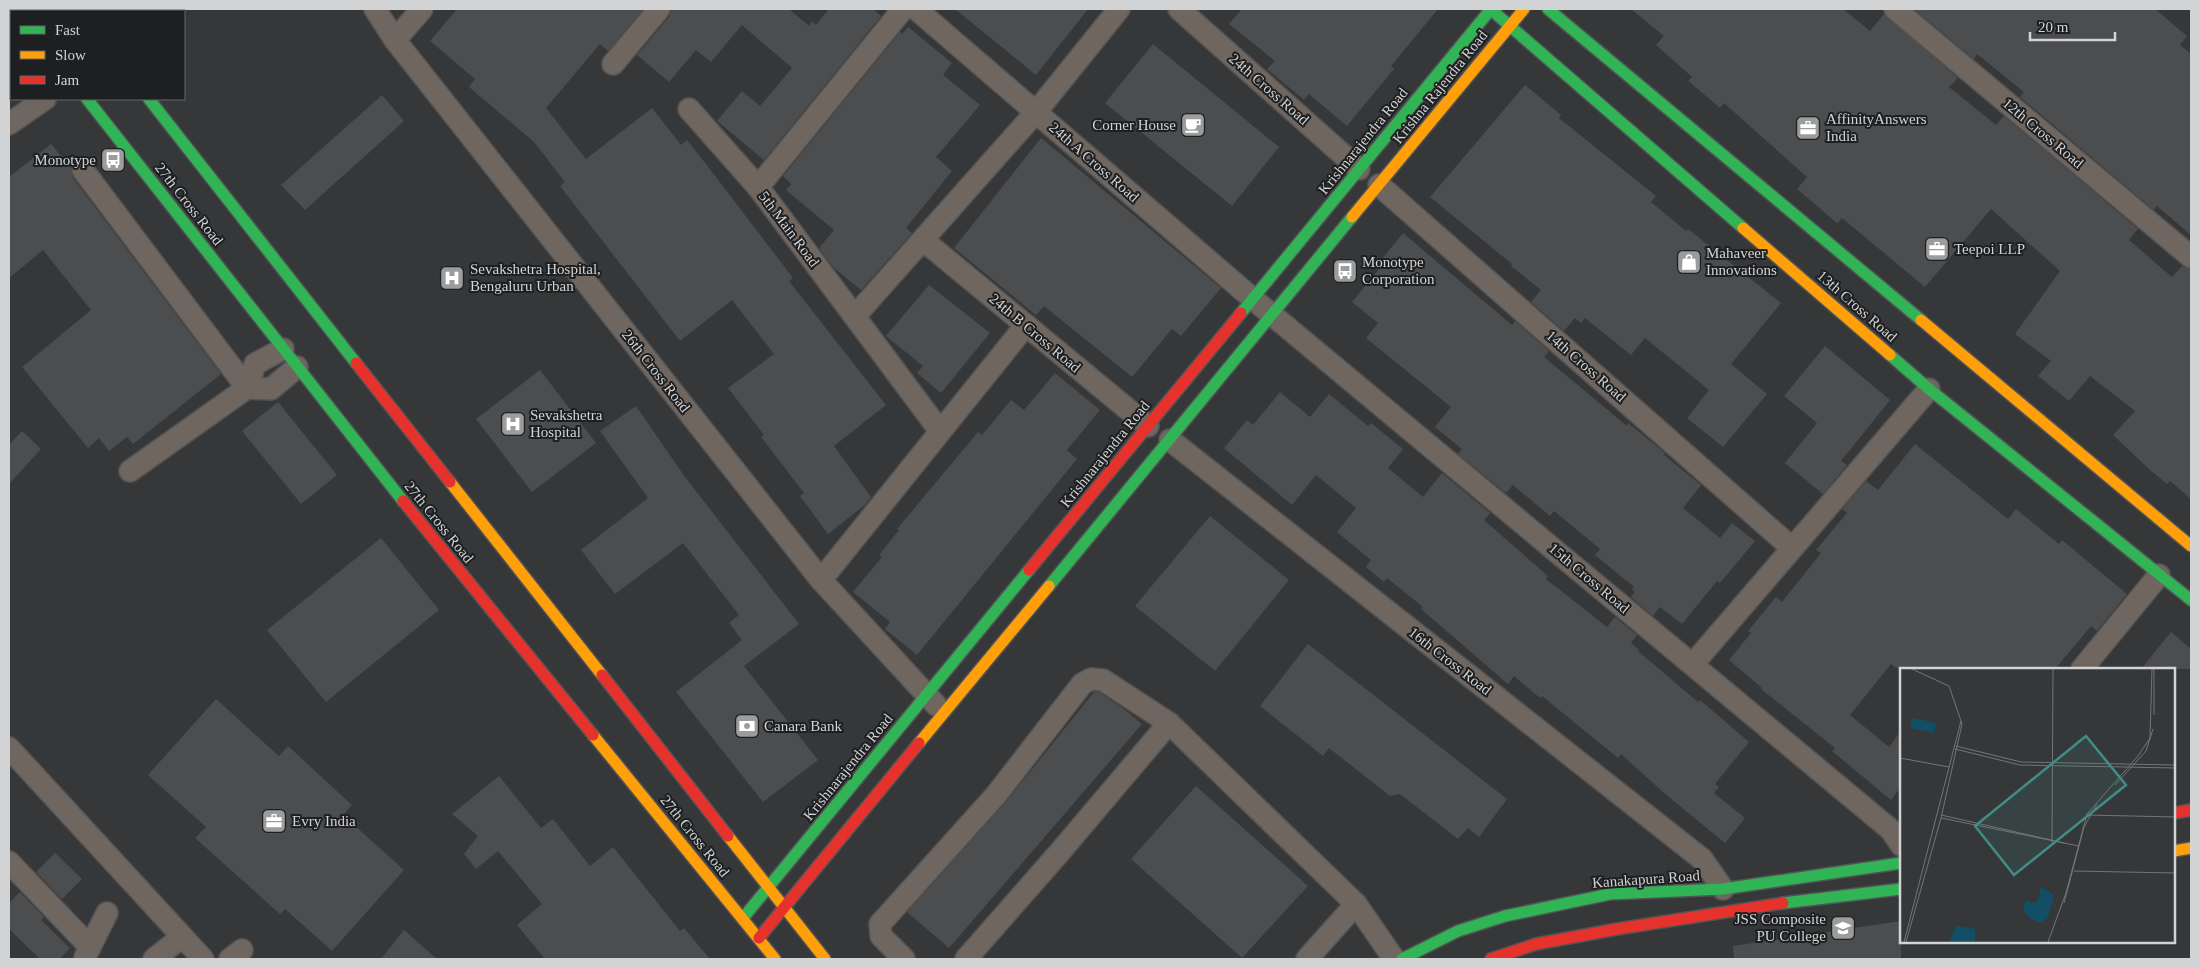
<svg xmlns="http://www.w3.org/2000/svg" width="2200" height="968" font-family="'Times New Roman',serif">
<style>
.building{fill:#4c4d4e}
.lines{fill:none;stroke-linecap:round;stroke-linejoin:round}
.street-casing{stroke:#525354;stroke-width:24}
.fast-casing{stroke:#525354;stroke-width:14}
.slow-casing{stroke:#525354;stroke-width:14}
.jam-casing{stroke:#525354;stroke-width:14}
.street{stroke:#706660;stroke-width:21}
.fast{stroke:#30b455;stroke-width:11}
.slow{stroke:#ff9f0a;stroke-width:11}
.jam{stroke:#e5322d;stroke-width:11}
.labels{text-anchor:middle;stroke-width:4;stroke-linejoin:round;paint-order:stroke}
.street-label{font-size:15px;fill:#d2d3d4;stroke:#1e1f20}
.poi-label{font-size:15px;fill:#d2d3d4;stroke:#1e1f20;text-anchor:start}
.inset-road{fill:none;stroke:#747576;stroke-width:1}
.view{fill:#408d88;fill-opacity:0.15;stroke:#408d88;stroke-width:2.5}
.inset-edge{fill:none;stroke:#d2d3d4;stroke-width:2.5}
</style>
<rect width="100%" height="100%" fill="#363738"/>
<!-- building -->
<g class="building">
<path d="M457 9H643L608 51 600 44 546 108 586 159 652 108 681 145 687 140 706 164 793 278 789 281 886 405 834 446 871 497 865 505 828 534 800 496 804 493 761 437 764 435 728 388 774 354 732 300 680 341 560 186 565 182 534 142 469 87 475 79 430 41Z"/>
<path d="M671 9H789L809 26 812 21 816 25 829 9H873L881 16 764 160 717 121 742 91 760 106 792 68 742 25 711 62 696 50 669 82 637 55 669 17Z"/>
<path d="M955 9H1088L1036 75Z"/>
<path d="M1242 9H1438L1391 66 1394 69 1347 126 1309 94 1304 100 1267 69 1275 61 1229 24Z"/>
<path d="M1631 9H1843L1870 31 1884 14 1958 78 1949 87 1996 125 2004 116 2138 229 2129 240 2172 277 2182 266 2191 269V499L2170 481 2167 484 2149 469 2113 435 2135 411 2090 376 2069 401 2038 376 2051 361 2015 334 2060 271 1991 209 1925 287 1842 218 1837 223 1797 189 1807 177 1724 103 1720 108 1688 81 1692 77 1656 45 1664 36Z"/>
<path d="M1914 9H2155L2187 36 2180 45 2191 54V235L2157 206 2154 210 2020 97 2024 92 1977 54 1974 59Z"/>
<path d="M908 27 952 63 943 75 980 105 936 157 952 171 906 228 912 233 861 290 834 268 819 248 834 230 786 190 791 184 783 176 900 32 902 34Z"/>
<path d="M1153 44 1279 147 1232 206 1105 103Z"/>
<path d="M1525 85 1561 115 1559 118 1656 196 1651 202 1686 231 1688 229 1781 303 1731 364 1767 394 1723 447 1687 418 1709 390 1645 338 1631 355 1585 318 1581 323 1575 318 1564 331 1531 302 1541 290 1511 266 1512 264 1430 197Z"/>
<path d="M382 95 404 121 305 210 281 185Z"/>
<path d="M1041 138 1221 288 1181 336 1172 329 1132 377 1044 306 1036 315 954 248Z"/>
<path d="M51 144 71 168 73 178 221 374 133 444 127 437 109 451 99 438 88 448 22 367 91 310 43 250 9 278V177Z"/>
<path d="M1403 233 1512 325 1515 321 1549 351 1544 357 1627 426 1628 423 1665 453 1664 455 1701 485 1683 508 1720 538 1732 523 1755 541 1720 583 1717 581 1682 624 1660 607 1653 616 1631 597 1635 592 1632 590 1634 587 1595 555 1600 549 1554 511 1550 516 1513 485 1506 493 1458 454 1462 449 1435 427 1451 407 1366 338 1378 323 1352 302 1380 268 1377 265Z"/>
<path d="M929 285 990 333 941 393 917 373 923 366 886 336Z"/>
<path d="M1825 346 1890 400 1841 461 1847 465 1823 494 1785 463 1817 423 1784 396Z"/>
<path d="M540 370 596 443 532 492 476 419Z"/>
<path d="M1055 373 1100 410 1067 450 1077 459 917 655 885 629 890 622 853 592 882 557 879 555 899 530 897 529 978 432 982 435 1011 400 1024 410Z"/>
<path d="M1280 392 1310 417 1329 394 1368 426 1371 423 1403 449 1388 468 1423 497 1442 473 1490 513 1484 520 1548 576 1546 579 1607 627 1615 617 1637 635 1631 643 1639 650 1638 651 1698 702 1700 700 1749 742 1715 784 1719 787 1714 793 1745 818 1725 843 1664 793 1621 754 1618 758 1542 696 1540 698 1514 676 1508 684 1421 609 1423 607 1387 578 1384 582 1366 567 1371 560 1337 532 1356 508 1316 475 1292 505 1224 448 1247 420 1253 425Z"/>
<path d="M278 402 337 475 301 504 242 431Z"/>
<path d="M636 406 685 477 799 624 744 666 818 760 763 802 676 692 742 640 729 623 739 615 683 543 615 594 581 550 648 498 600 431Z"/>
<path d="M22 431 41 449 9 484V445Z"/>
<path d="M1915 444 2008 519 2016 509 2059 544 2062 540 2127 594 2097 631 2091 626 2055 669H1898L1891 664 1850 715 1889 747 1901 731V787L1891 800 1832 751 1835 748 1761 689 1762 688 1729 660 1751 633 1748 631 1776 597 1782 602 1821 553 1816 550 1847 513 1842 509 1866 481 1878 490Z"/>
<path d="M1210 516 1289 580 1215 671 1135 606Z"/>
<path d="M381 538 439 610 326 702 267 630Z"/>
<path d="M2171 632 2191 649V669H2141Z"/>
<path d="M1308 644 1507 799 1479 837 1468 828 1458 839 1400 794 1390 796 1329 748 1323 756 1260 706Z"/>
<path d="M1094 692H1099L1124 709 1142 724 949 948 907 912 1005 803Z"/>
<path d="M216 699 279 756 288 746 352 805 343 815 404 870 332 951 285 909 280 914 195 838 206 827 148 775Z"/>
<path d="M499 776 541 828 553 819 590 866 613 847 680 931 684 928 710 959H545L517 925 542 904 498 851 476 869 464 854 478 836 452 814Z"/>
<path d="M1196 786 1308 886 1242 958 1131 859Z"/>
<path d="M55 853 82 879 62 899 36 872Z"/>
<path d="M20 892 44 917 41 920 70 948 60 959H40L9 929V903Z"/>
<path d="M1901 921V959H1734L1733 946Z"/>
<path d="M404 930 437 959H381Z"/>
</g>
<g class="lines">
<defs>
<g id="street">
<path d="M375 9 395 40 821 580 936 705"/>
<path d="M903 9 758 187 940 431"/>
<path d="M916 9 1253 299 1891 830 1901 845"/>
<path d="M1179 9 1359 169"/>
<path d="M1895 9 2191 257"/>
<path d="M395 40 422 9"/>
<path d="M613 64 659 9"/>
<path d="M689 109 758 187"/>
<path d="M9 124 45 99"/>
<path d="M83 170 247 388"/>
<path d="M1379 185 1792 548"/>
<path d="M923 240 1148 426"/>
<path d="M855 316 1036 112 1119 9"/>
<path d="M247 388 271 389 297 367"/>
<path d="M1170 440 1702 859 1723 889"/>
<path d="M130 471 247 388 255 364 283 349"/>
<path d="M821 580 1026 325"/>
<path d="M1693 664 1929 389"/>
<path d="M2082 669 2159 575"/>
<path d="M9 748 203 959"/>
<path d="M9 862 90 947"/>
<path d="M85 957 107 913"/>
<path d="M154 959 182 937"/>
<path d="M230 959 242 950"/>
<path d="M904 959 881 936 880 924 996 795 1082 684 1091 679 1103 680 1169 723 1356 904 1394 959"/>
<path d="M966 959 1059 853 1169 723"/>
<path d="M1307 959 1356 904"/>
</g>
<g id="fast">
<path d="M79 9 81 11"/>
<path d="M1548 9 1921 320"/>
<path d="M1495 13 1743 228"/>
<path d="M87 99 403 501"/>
<path d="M149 99 356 363"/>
<path d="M1241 313 1491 9"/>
<path d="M1890 355 1929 389 2191 600"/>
<path d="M1049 586 1352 217"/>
<path d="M1783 903 1901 889"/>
<path d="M743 918 1029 570"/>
<path d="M1402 959 1458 931 1505 916 1610 894 1723 889 1901 863"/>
</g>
<g id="slow">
<path d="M1352 217 1524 9"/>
<path d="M1743 228 1890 355"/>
<path d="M1921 320 2191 546"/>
<path d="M450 482 602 675"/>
<path d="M593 735 775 959"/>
<path d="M919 743 1049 586"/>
<path d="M728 836 825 959"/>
<path d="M2174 851 2191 848"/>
</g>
<g id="jam">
<path d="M18 9 20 11"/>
<path d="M356 363 450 482"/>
<path d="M403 501 593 735"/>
<path d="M1029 570 1241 313"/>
<path d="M602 675 728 836"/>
<path d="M2174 813 2191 810"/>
<path d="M759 938 919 743"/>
<path d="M1491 959 1536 944 1617 929 1783 903"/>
</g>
</defs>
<!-- street casing -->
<use href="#street" class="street-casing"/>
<!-- fast casing -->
<use href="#fast" class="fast-casing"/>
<!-- slow casing -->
<use href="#slow" class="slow-casing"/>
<!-- jam casing -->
<use href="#jam" class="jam-casing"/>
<!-- street -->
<use href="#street" class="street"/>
<!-- fast -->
<use href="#fast" class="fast"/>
<!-- slow -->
<use href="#slow" class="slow"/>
<!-- jam -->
<use href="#jam" class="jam"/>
</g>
<!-- icons -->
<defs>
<symbol id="cafe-square" viewBox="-11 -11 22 22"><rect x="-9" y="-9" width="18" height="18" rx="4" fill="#9b9c9d" stroke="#1e1f20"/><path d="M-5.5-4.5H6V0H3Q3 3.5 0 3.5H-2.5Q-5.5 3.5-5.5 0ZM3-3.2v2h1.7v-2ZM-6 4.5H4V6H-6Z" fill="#fff"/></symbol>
<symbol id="office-square" viewBox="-11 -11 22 22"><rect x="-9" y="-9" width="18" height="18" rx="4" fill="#9b9c9d" stroke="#1e1f20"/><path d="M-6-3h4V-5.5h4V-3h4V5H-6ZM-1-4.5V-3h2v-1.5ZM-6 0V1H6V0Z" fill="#fff"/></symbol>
<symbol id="bus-square" viewBox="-11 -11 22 22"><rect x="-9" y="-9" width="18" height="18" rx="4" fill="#9b9c9d" stroke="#1e1f20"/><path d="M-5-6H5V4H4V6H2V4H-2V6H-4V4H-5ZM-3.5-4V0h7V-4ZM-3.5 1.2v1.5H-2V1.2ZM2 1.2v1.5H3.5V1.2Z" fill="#fff"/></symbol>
<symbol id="shop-square" viewBox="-11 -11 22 22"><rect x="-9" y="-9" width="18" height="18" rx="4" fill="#9b9c9d" stroke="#1e1f20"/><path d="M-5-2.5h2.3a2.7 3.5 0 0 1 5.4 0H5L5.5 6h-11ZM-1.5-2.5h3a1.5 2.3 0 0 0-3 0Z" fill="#fff"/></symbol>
<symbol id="hospital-square" viewBox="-11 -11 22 22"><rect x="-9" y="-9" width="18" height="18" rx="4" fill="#9b9c9d" stroke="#1e1f20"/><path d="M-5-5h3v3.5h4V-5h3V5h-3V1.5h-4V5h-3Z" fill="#fff"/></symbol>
<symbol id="bank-square" viewBox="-11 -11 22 22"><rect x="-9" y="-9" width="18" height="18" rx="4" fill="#9b9c9d" stroke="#1e1f20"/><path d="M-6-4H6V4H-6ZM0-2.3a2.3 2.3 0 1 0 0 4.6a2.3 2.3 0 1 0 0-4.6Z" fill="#fff"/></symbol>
<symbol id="school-square" viewBox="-11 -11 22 22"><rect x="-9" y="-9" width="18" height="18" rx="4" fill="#9b9c9d" stroke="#1e1f20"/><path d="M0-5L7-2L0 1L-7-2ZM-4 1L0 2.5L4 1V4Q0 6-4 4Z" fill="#fff"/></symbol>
</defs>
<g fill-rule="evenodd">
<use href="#cafe-square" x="1179" y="111" width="28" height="28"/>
<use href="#office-square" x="1794" y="114" width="28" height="28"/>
<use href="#bus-square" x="99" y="146" width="28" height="28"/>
<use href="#office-square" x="1923" y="235" width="28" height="28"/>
<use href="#shop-square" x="1675" y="248" width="28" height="28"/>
<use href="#bus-square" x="1331" y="257" width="28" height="28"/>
<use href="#hospital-square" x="438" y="264" width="28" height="28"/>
<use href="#hospital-square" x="499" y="410" width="28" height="28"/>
<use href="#bank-square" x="733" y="712" width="28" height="28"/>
<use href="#office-square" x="260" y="807" width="28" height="28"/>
<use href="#school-square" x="1829" y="914" width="28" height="28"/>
</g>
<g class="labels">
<!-- street labels -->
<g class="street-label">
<text transform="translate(1440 87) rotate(-51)" y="5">Krishna Rajendra Road</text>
<text transform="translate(1269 89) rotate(41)" y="5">24th Cross Road</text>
<text transform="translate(2043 133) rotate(40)" y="5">12th Cross Road</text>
<text transform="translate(1363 141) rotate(-51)" y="5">Krishnarajendra Road</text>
<text transform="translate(1094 162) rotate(41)" y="5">24th A Cross Road</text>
<text transform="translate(189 204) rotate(52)" y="5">27th Cross Road</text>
<text transform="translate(789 229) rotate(53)" y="5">5th Main Road</text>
<text transform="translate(1857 306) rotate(41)" y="5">13th Cross Road</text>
<text transform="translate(1035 333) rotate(40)" y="5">24th B Cross Road</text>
<text transform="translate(1586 366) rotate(41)" y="5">14th Cross Road</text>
<text transform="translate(656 371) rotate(52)" y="5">26th Cross Road</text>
<text transform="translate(1105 454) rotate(-51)" y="5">Krishnarajendra Road</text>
<text transform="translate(439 522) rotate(51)" y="5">27th Cross Road</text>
<text transform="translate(1589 578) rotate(40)" y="5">15th Cross Road</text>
<text transform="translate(1450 661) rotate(38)" y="5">16th Cross Road</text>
<text transform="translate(848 767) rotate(-51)" y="5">Krishnarajendra Road</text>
<text transform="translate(695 836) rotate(51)" y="5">27th Cross Road</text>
<text transform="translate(1646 879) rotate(-4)" y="5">Kanakapura Road</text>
</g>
<!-- poi labels -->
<g class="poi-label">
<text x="1826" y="124">AffinityAnswers<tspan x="1826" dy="17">India</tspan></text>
<text x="1176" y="130" text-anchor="end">Corner House</text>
<text x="96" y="165" text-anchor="end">Monotype</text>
<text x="1954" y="254">Teepoi LLP</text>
<text x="1706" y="258">Mahaveer<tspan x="1706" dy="17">Innovations</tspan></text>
<text x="1362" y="267">Monotype<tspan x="1362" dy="17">Corporation</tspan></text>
<text x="470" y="274">Sevakshetra Hospital,<tspan x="470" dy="17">Bengaluru Urban</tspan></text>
<text x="530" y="420">Sevakshetra<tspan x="530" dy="17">Hospital</tspan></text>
<text x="764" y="731">Canara Bank</text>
<text x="292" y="826">Evry India</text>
<text x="1826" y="924" text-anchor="end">JSS Composite<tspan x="1826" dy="17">PU College</tspan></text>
</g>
</g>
<!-- overview -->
<g transform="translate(1900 668)">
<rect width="275" height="275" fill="#363738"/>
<path d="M12 50 36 55 34 65 10 60ZM141 218 154 227 148 249 141 255 129 250 123 241 126 233 134 235 138 232Z" fill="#134e67"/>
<path d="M56 258 75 261V274H49Z" fill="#134e67"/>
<path class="inset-road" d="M254 47V1M56 78 121 94 275 97M55 81 120 97 275 100M0 90 49 99M215 117 246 83 253 61M41 147 164 175M188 147 275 149M41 150 179 178M152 175 153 1M174 203 275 205M164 235 184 159 197 136M4 274 61 53M6 274 41 150 62 56 49 18 12 1M148 274 166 225 187 146 238 88 250 70 252 1"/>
<path class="view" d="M186 68 226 117 114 207 75 158Z"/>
<rect width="275" height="275" class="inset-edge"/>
</g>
<!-- border -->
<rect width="2200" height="968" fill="none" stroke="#d2d3d4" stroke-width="20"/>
<!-- legend -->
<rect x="10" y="10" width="175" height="90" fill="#1e1f20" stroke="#666768"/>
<rect x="20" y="26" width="25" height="8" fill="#30b455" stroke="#666768"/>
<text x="55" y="35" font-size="15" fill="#d2d3d4">Fast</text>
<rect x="20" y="51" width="25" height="8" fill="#ff9f0a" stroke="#666768"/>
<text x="55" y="60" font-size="15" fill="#d2d3d4">Slow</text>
<rect x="20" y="76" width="25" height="8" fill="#e5322d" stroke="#666768"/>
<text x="55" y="85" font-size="15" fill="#d2d3d4">Jam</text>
<!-- scale -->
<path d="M2030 32v8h85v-8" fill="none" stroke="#d2d3d4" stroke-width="2.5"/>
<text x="2038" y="32" font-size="15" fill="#d2d3d4" stroke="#1e1f20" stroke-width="4" paint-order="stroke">20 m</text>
</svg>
